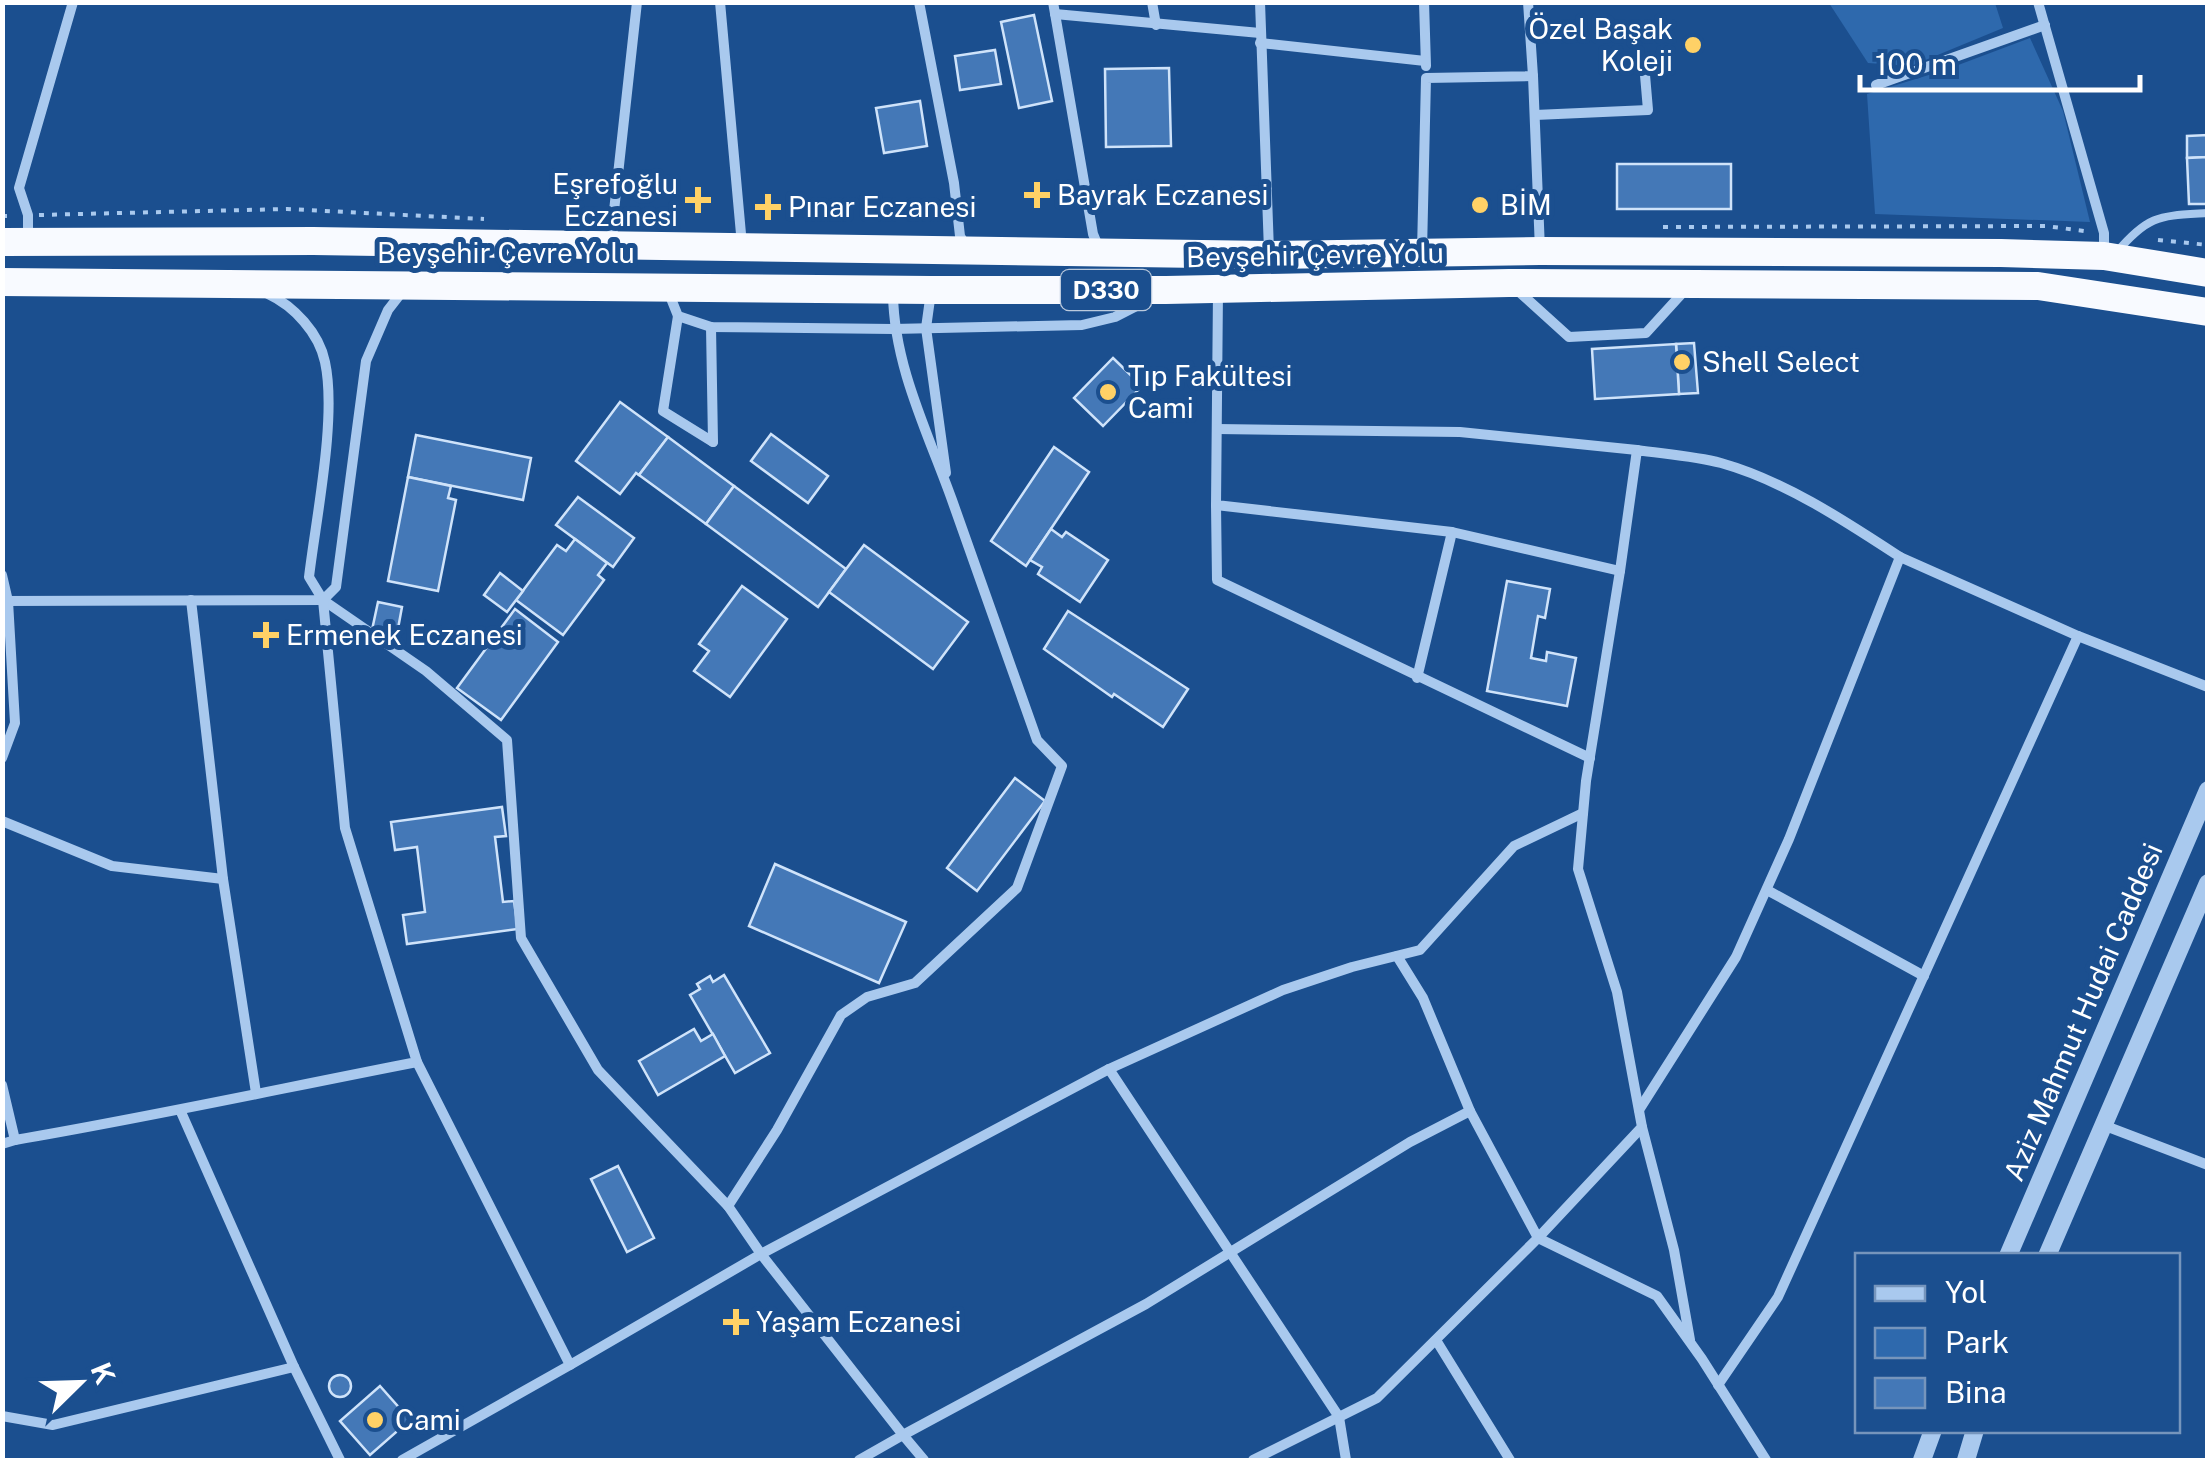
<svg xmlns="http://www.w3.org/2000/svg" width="2210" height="1463" font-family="'Public Sans',sans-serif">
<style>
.green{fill:#2e69ad}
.building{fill:#4478b7;stroke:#cfe3fa;stroke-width:2.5}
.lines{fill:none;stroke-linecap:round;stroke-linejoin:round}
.path{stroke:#a9c9ee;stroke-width:4;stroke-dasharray:5 8;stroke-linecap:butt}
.service{stroke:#a9c9ee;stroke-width:8}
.minor{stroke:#a9c9ee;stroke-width:10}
.tertiary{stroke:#a9c9ee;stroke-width:18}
.trunk{stroke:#f8faff;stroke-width:28}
.poi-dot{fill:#ffd166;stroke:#1b4f8f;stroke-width:4}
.labels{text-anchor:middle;stroke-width:10;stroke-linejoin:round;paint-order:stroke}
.shield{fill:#1b4f8f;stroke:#bbcadd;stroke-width:2.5}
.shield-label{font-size:25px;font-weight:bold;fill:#fff}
.poi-label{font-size:28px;fill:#fff;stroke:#1b4f8f;text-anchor:start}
.street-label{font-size:28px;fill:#fff;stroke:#1b4f8f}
</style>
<rect width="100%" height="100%" fill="#1b4f8f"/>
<!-- green -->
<g class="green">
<path d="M1829 3H1995L2003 28 1911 66 1868 63Z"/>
<path d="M2030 38 2063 111 2090 222 1875 214 1867 94 1945 70Z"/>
</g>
<!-- building -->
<g class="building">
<path d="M1034 15 1052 101 1019 108 1001 22Z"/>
<path d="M995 50 1001 84 960 90 955 56Z"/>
<path d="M1169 68 1171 146 1106 147 1105 69Z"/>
<path d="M920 101 927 146 884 153 876 108Z"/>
<path d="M2208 135V157L2187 158V136Z"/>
<path d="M2208 157V204H2189L2187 158Z"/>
<rect x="1617" y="164" width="114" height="45"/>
<path d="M1694 343 1698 393 1679 394 1676 344Z"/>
<path d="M1676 344 1679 394 1595 399 1592 349Z"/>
<path d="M1113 358 1142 386 1103 426 1074 398Z"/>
<path d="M620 402 668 437 639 475 636 473 620 494 576 461Z"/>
<path d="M771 434 828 476 808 503 751 461Z"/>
<path d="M416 435 531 458 523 500 408 477Z"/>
<path d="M668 437 734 486 706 524 639 475Z"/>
<path d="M1054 447 1089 472 1026 566 991 541Z"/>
<path d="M408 477 451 486 448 498 456 500 438 591 388 581Z"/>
<path d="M734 486 846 569 818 607 706 524Z"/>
<path d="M578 497 634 538 613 567 556 525Z"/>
<path d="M1051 529 1062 537 1066 532 1108 560 1080 602 1038 574 1042 567 1030 560Z"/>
<path d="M575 539 607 563 598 575 604 580 563 635 516 600 557 545 566 551Z"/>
<path d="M864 545 968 622 933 669 829 592Z"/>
<path d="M500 573 523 591 507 612 484 595Z"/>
<path d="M1507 581 1550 589 1545 618 1538 616 1531 658 1546 661 1547 652 1576 658 1567 706 1487 691Z"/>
<path d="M742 586 787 619 730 697 694 671 709 651 699 644Z"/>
<path d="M378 602 402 607 397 634 372 630Z"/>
<path d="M515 609 558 642 501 720 457 688Z"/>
<path d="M1068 611 1188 689 1163 727 1114 694 1112 697 1044 649Z"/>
<path d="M1015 778 1045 801 977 891 947 868Z"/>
<path d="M502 807 506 836 495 837 503 902 514 901 518 929 407 944 403 915 425 912 417 847 395 850 391 822Z"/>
<path d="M775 864 906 922 879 983 749 926Z"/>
<path d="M724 975 770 1053 735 1073 690 995 700 989 697 984 710 976 713 982Z"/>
<path d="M694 1029 701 1041 713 1034 725 1056 658 1095 639 1061Z"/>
<path d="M618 1166 654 1238 627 1252 591 1179Z"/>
<circle cx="340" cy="1386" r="11"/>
<path d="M380 1386 410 1420 370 1455 340 1421Z"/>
</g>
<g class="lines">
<!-- path -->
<g class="path">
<path d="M39 215 287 209 484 219"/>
<path d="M2 216H15"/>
<path d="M1663 227 2046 226 2084 231"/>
<path d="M2158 240 2208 245"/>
</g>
<!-- service -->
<path class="service" d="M2116 253C2149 214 2160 216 2208 213"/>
<!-- minor -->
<g class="minor">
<path d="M720 2 742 245"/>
<path d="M919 2 954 183 960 236 966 246"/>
<path d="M1053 2 1093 234 1100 251"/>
<path d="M1152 2 1156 25"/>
<path d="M1260 2 1269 251"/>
<path d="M1424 2 1426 66"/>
<path d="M2038 2 2104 233V252"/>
<path d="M1055 14 1260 33"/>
<path d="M1260 43 1425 61"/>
<path d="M1533 76 1540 250"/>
<path d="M1876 85 2045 25"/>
<path d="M1535 115 1648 110 1645 75"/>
<path d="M28 242V215L19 188 73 2"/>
<path d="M616 245 612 229 637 2"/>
<path d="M1422 251 1426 78 1533 76 1528 2"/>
<path d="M1517 290 1569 337 1646 333 1687 288"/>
<path d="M668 291 678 316 711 327 893 329 1082 325 1115 317 1152 298"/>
<path d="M1218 291 1216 505 1452 532 1620 571 1586 781 1578 869 1617 992 1642 1127 1538 1238 1377 1398 1253 1460"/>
<path d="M931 292 926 328 946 473"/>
<path d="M678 316 663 411 713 442"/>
<path d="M711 327 713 442"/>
<path d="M1217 429 1460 432 1637 450"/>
<path d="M1216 505 1217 580 1590 758"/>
<path d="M1620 571 1637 450C1664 454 1694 456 1721 463 1785 481 1845 521 1900 557"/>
<path d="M2 575 8 601 15 723 2 758"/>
<path d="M191 600 223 879 256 1093"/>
<path d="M323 600 426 671 507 740 521 938 598 1070 728 1206"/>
<path d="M2 601 323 600 309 577C316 518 337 417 325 362 319 333 294 306 268 294"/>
<path d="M2078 636 2208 687"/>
<path d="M1417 678 1452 532"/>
<path d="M2 821 112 866 223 879"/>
<path d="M1767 890 1924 976"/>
<path d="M1397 956 1423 998 1470 1111"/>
<path d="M1109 1069 1339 1417 1346 1460"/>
<path d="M2 1085 15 1140 2 1144"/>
<path d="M1639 1110 1736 957 1789 839 1900 557 2078 636 1778 1297 1718 1385"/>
<path d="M181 1112 294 1367 340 1460"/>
<path d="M2103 1125 2208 1165"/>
<path d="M1642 1127 1674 1250 1690 1340"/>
<path d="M15 1140C150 1117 283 1088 417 1062L345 828 323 600 336 587 366 361 388 310 402 292"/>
<path d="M1436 1340 1510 1460"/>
<path d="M570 1365 761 1254 1109 1069 1283 990 1352 967 1420 950 1514 846 1583 813"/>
<path d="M2 1416 53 1425 294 1367"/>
<path d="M402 1460 570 1365 417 1062"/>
<path d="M859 1460 903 1435 761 1254 728 1206 777 1130 841 1015 867 997 915 983 1017 888 1062 766 1037 740C1008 660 981 580 952 500 928 433 894 366 893 294"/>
<path d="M924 1460 903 1435 1146 1304 1410 1142 1470 1111 1538 1238 1657 1296 1702 1359 1766 1460"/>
</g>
<!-- tertiary -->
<g class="tertiary">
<path d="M2008 1256 2208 790"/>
<path d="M2047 1256 2208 883"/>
<path d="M1922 1460 1933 1430"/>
<path d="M1966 1460 1975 1430"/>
</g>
<!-- trunk -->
<g class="trunk">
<path d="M2 242 313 241 1269 255 1540 251 2001 253 2104 256 2208 273"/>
<path d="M2 282 931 290H1166L1509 283 2038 286 2208 312"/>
</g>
</g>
<!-- markers -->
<g class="poi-dot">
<circle cx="1693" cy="45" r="10"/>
<path d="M1032 180h10v10h10v10h-10v10h-10v-10h-10v-10h10z"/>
<path d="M693 185h10v10h10v10h-10v10h-10v-10h-10v-10h10z"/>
<circle cx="1480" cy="205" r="10"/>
<path d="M763 192h10v10h10v10h-10v10h-10v-10h-10v-10h10z"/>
<circle cx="1682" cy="362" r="10"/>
<circle cx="1108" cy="392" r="10"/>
<path d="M261 620h10v10h10v10h-10v10h-10v-10h-10v-10h10z"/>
<path d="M731 1307h10v10h10v10h-10v10h-10v-10h-10v-10h10z"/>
<circle cx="375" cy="1420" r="10"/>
</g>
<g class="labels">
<!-- shield labels -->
<rect class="shield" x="1061" y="270" width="90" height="40" rx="8"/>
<g class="shield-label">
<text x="1106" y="299">D330</text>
</g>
<!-- poi labels -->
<g class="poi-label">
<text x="1673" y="39" text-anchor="end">Özel Başak<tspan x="1673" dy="32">Koleji</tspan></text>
<text x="678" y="194" text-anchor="end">Eşrefoğlu<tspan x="678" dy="32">Eczanesi</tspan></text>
<text x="1057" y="205">Bayrak Eczanesi</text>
<text x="1500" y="215">BİM</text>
<text x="788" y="217">Pınar Eczanesi</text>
<text x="1702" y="372">Shell Select</text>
<text x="1128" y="386">Tıp Fakültesi<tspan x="1128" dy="32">Cami</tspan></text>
<text x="286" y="645">Ermenek Eczanesi</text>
<text x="756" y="1332">Yaşam Eczanesi</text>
<text x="395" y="1430">Cami</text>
</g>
<!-- street labels -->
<g class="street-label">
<text x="506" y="263">Beyşehir Çevre Yolu</text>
<text transform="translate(1315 255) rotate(-1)" y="10">Beyşehir Çevre Yolu</text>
<text transform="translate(2083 1012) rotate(-67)" y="10">Aziz Mahmut Hudai Caddesi</text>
</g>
</g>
<!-- border -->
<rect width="2210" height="1463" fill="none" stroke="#ffffff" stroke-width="10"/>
<!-- legend -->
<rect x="1855" y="1253" width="325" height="180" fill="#1b4f8f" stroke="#7695bc" stroke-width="2.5"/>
<rect x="1875" y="1286" width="50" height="15" fill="#a9c9ee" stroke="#7695bc" stroke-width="2.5"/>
<text x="1945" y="1303" font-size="30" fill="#ffffff">Yol</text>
<rect x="1875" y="1328" width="50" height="30" fill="#2e69ad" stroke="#7695bc" stroke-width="2.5"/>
<text x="1945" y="1353" font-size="30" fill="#ffffff">Park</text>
<rect x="1875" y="1378" width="50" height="30" fill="#4478b7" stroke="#7695bc" stroke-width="2.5"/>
<text x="1945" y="1403" font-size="30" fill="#ffffff">Bina</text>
<!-- north arrow -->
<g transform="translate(80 1383) rotate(67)" stroke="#1b4f8f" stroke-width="8" paint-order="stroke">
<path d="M0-8L18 38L0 25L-18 38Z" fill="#ffffff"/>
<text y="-15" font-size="28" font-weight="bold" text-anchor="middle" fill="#ffffff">K</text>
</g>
<!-- scale -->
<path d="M1860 75v15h280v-15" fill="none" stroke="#ffffff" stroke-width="5"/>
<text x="1875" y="75" font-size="30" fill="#ffffff" stroke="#1b4f8f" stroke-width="8" paint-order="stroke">100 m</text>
</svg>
